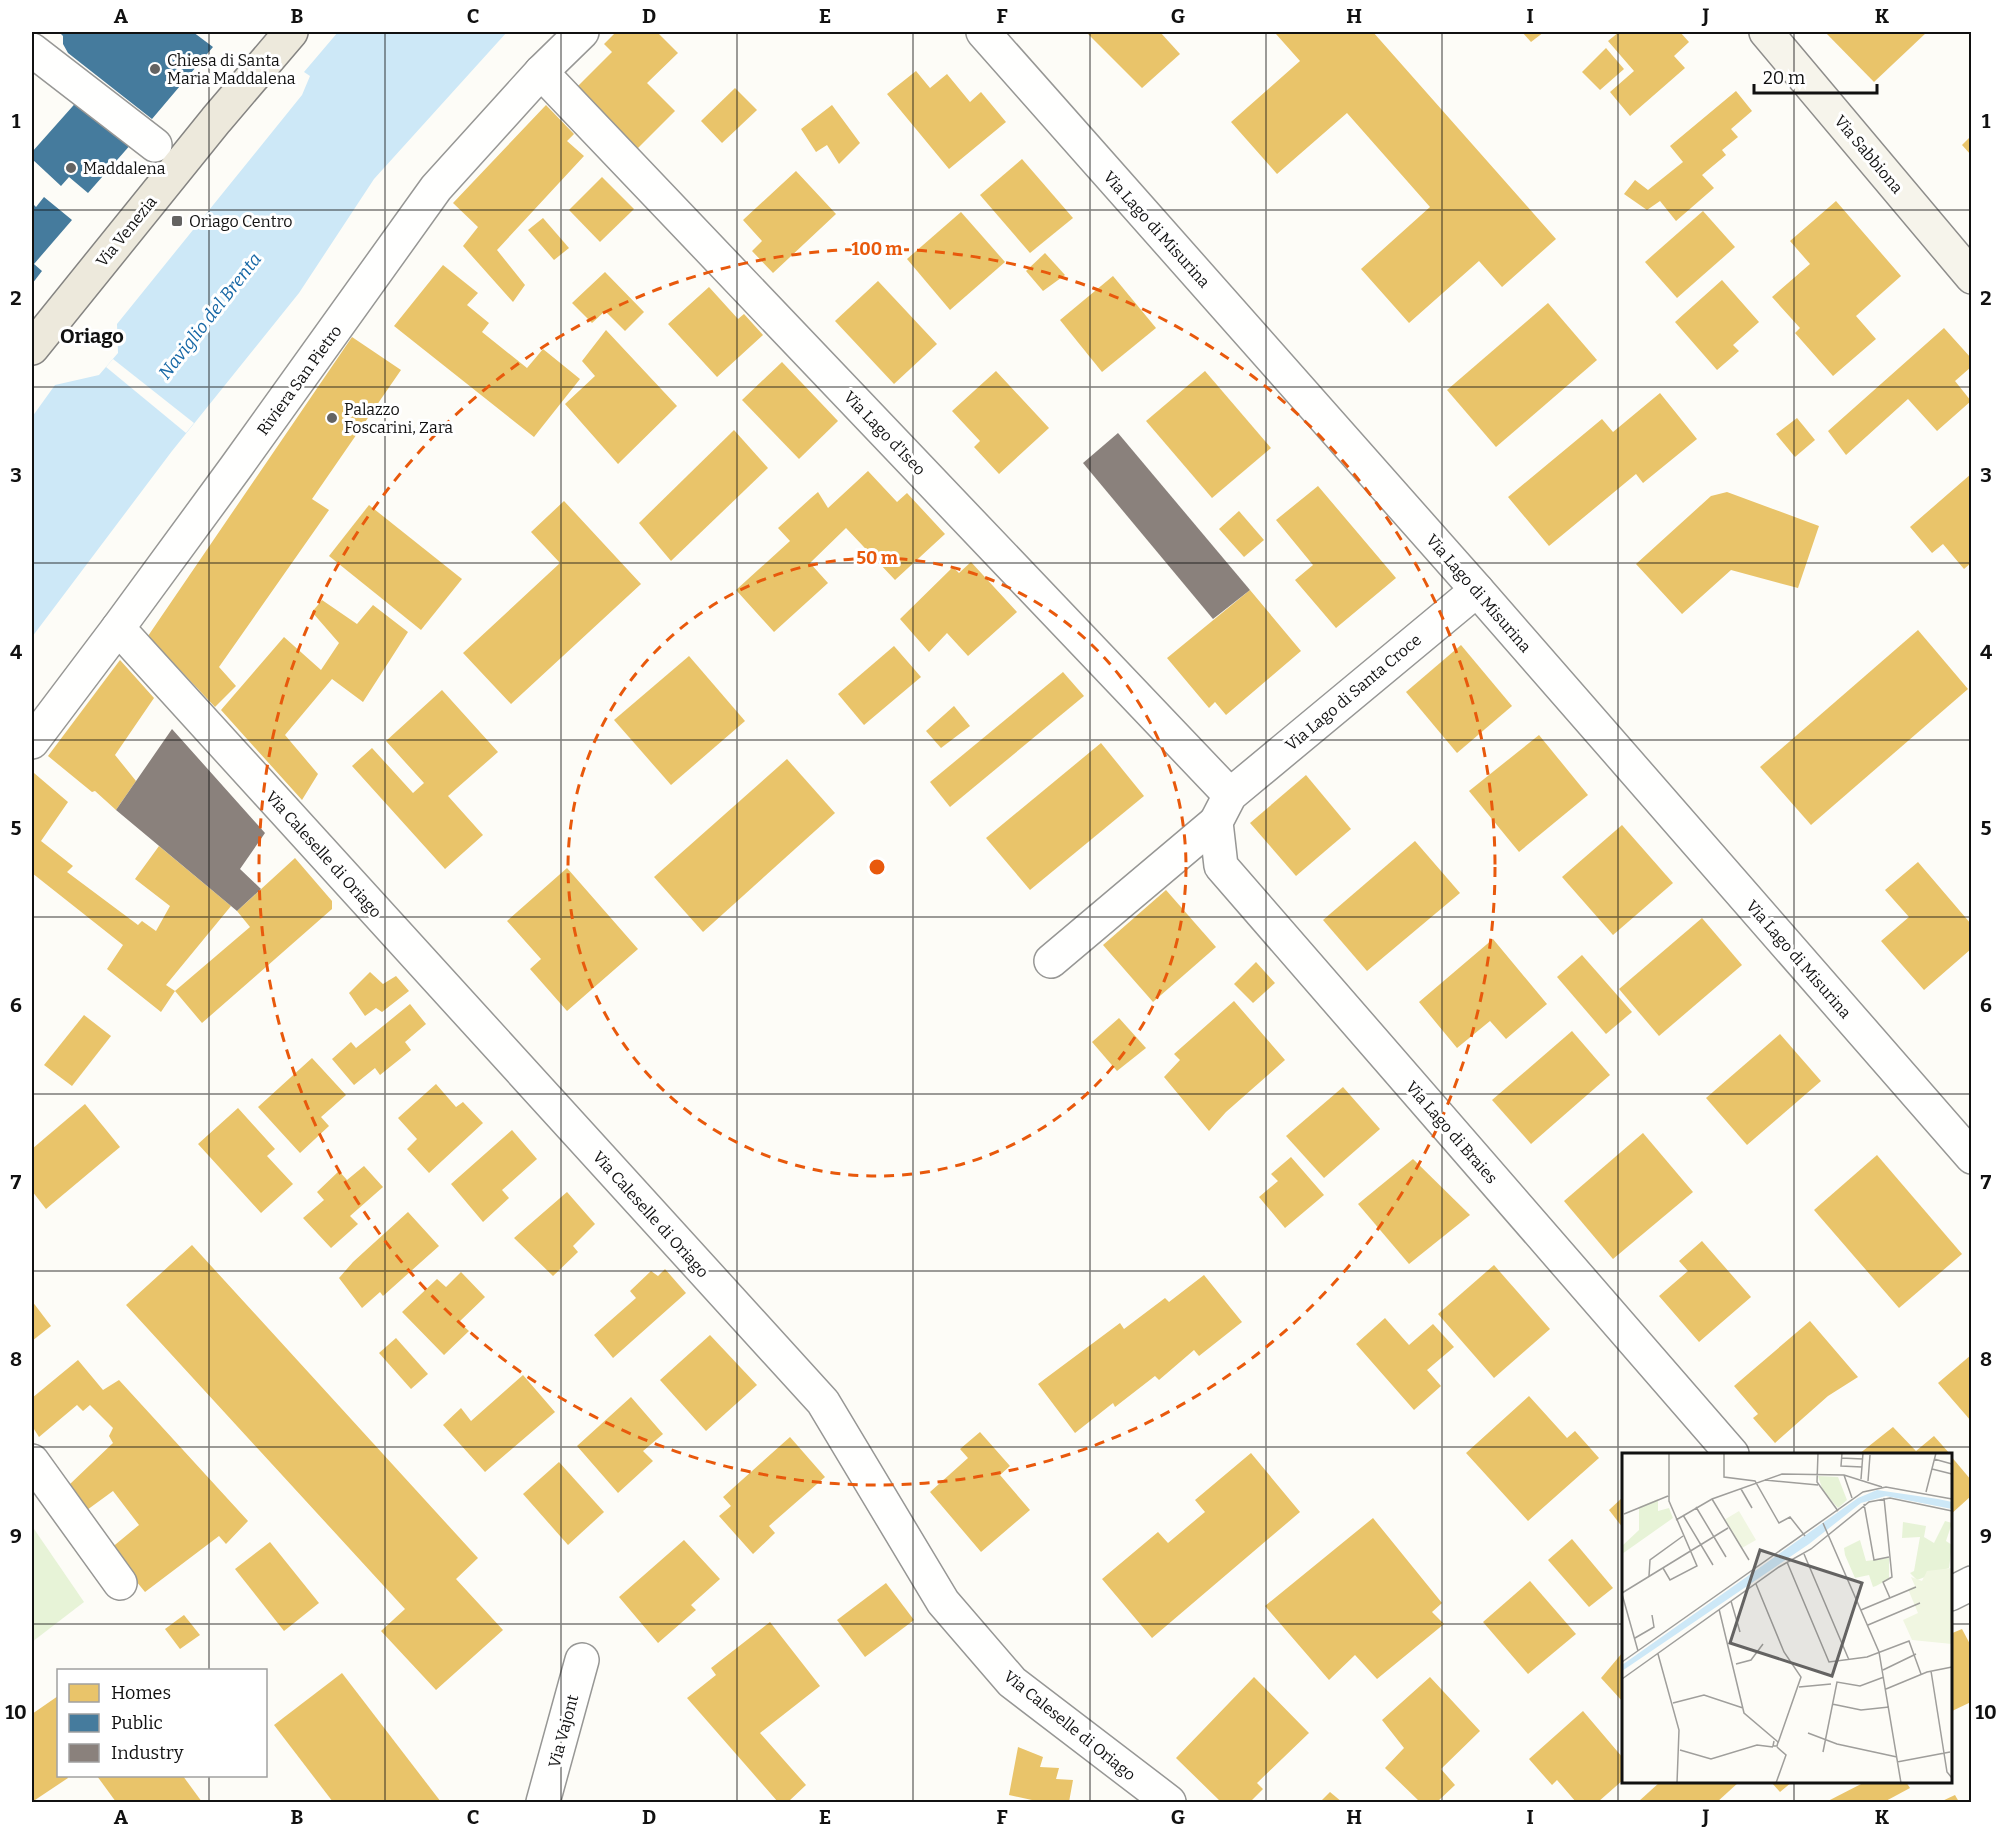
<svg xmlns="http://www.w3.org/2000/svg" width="2003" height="1834" font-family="Bitter,serif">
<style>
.green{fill:#e7f3d7}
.water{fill:#cde8f7}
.pier{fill:#fdfcf7}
.homes{fill:#e9c46a}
.public{fill:#457b9d}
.industry{fill:#8a817c}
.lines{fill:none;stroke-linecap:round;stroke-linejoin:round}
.street-casing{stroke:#979795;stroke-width:36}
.secondary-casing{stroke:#8e8d8b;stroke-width:36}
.primary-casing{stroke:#858482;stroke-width:36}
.street{stroke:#fffffe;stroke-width:33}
.secondary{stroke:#f6f4eb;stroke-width:33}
.primary{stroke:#ede9dc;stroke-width:33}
.grid{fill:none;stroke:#111;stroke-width:1.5;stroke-opacity:0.55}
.ring{fill:none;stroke:#e8590c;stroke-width:3;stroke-dasharray:10 8}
.poi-dot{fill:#646362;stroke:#fff;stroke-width:2}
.labels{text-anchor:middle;stroke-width:6;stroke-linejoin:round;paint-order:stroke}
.poi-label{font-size:16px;fill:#111;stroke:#fff;text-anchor:start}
.street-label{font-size:16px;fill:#111;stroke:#fff}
.water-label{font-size:18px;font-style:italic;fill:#1768a6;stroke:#fff}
.quarter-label{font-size:20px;font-weight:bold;fill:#111;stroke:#fff}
.inset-road{fill:none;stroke:#9f9e9b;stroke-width:1.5}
.view{fill:#646362;fill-opacity:0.15;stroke:#646362;stroke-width:3}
.inset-edge{fill:none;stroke:#111;stroke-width:3}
.centre{fill:#e8590c;stroke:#fff;stroke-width:3}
.ring-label{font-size:18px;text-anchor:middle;font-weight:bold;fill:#e8590c;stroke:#fff;stroke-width:6;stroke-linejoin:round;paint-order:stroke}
.neatline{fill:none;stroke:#111;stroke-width:2}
.grid-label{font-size:20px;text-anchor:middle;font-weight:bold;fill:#111}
</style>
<rect width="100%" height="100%" fill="#fdfcf7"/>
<!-- green -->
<path class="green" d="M32 1526 84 1602 32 1642Z"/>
<!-- water -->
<path class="water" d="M338 32H507L374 179 299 293 172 451 32 637V417L55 385 99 375 118 353 117 324 302 95 310 76 304 72Z"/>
<!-- pier -->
<path class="pier" d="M113 359 194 423 186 433 106 367Z"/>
<!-- homes -->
<g class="homes">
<path d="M616 32H657L678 53 647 83 675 111 634 152 573 91 612 52 604 44Z"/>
<path d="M1086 32H1160L1180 54 1142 88Z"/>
<path d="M1279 32H1373L1556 239 1502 287 1479 261 1409 323 1361 269 1430 207 1347 113 1277 174 1231 122 1300 61 1276 34Z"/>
<path d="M1522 32H1544L1531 42Z"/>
<path d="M1619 32H1680L1689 42 1674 56 1685 68 1630 116 1610 92 1634 71 1608 41Z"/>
<path d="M1825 32H1927L1874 82Z"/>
<path d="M1606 48 1624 69 1600 90 1582 72Z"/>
<path d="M916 71 930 88 947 74 970 102 981 92 1006 122 949 169 887 94Z"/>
<path d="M735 88 757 110 722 143 701 121Z"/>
<path d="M1736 91 1752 111 1731 129 1738 137 1722 150 1726 155 1702 175 1714 188 1676 221 1660 201 1647 210 1624 194 1635 180 1648 190 1683 162 1670 146Z"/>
<path d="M546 105 574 134 567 141 584 156 497 250 525 285 513 302 463 246 478 227 453 203Z"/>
<path d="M832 105 860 143 839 164 827 145 816 152 801 129Z"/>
<path d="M1971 136V155L1962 145Z"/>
<path d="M1022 159 1073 218 1030 253 980 195Z"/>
<path d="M796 171 836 214 773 273 752 251 762 241 743 220Z"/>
<path d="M602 177 634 209 600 242 569 210Z"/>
<path d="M1836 201 1901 276 1856 316 1876 339 1833 376 1795 333 1800 328 1772 297 1810 264 1790 241Z"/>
<path d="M1703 211 1735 247 1677 298 1645 262Z"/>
<path d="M961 212 1005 262 950 310 907 259Z"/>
<path d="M543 218 569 248 554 260 528 230Z"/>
<path d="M1045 253 1065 275 1043 291 1026 271Z"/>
<path d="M443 265 478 293 467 305 489 323 482 332 527 368 543 349 580 379 534 437 394 326Z"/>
<path d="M605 272 644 312 625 331 605 311 592 323 572 303Z"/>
<path d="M1113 276 1156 328 1102 372 1060 320Z"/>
<path d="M1722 280 1759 322 1733 345 1739 351 1717 370 1675 322Z"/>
<path d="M878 281 937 344 894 384 835 321Z"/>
<path d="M709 287 738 319 744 314 763 335 717 377 668 324Z"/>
<path d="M1548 303 1597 360 1496 447 1447 390Z"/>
<path d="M1944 328 1971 358V367L1955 381 1971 401 1937 431 1908 399 1846 455 1828 431Z"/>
<path d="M606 330 677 406 618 464 565 404 595 376 582 361Z"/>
<path d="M352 337 401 370 312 499 329 510 219 667 236 686 215 707 148 636Z"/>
<path d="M782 362 838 421 799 459 742 400Z"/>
<path d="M996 371 1049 428 999 474 974 447 980 441 952 411Z"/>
<path d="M1205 371 1271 448 1212 498 1146 421Z"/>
<path d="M1660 393 1697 439 1643 483 1636 474 1549 546 1508 497 1602 419 1613 432Z"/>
<path d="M1797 418 1815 440 1795 457 1776 434Z"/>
<path d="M734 430 768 468 671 561 639 523Z"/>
<path d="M868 471 897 502 907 493 945 534 895 580 846 528 810 563 828 583 774 632 736 590 790 541 778 528 811 498 818 492 828 508Z"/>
<path d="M1971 474V563L1964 569 1943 544 1932 553 1910 527Z"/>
<path d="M1318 486 1396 578 1336 628 1295 580 1313 565 1276 520Z"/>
<path d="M1727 492 1819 526 1798 588 1731 570 1682 614 1636 564 1711 496Z"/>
<path d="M564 501 641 584 511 704 463 653 560 563 531 532Z"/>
<path d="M369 505 462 579 421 630 329 556Z"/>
<path d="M1239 511 1264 540 1244 557 1219 529Z"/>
<path d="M971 562 1017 612 968 656 947 633 929 652 900 619 953 567 959 573Z"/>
<path d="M1250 590 1301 651 1226 715 1215 702 1209 708 1167 658Z"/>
<path d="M322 600 357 624 373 605 408 632 363 702 332 679 285 735 318 774 302 800 221 710 284 637 321 670 339 643 312 612Z"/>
<path d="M1918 630 1968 689 1811 825 1760 767Z"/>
<path d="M1461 645 1512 706 1457 753 1406 692Z"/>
<path d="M894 646 921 677 864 725 838 694Z"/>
<path d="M689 656 745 721 671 785 614 720Z"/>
<path d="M120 660 154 698 115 755 136 781 116 810 95 791 92 792 48 756Z"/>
<path d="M1063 672 1084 696 950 807 930 782Z"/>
<path d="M442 690 498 752 448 796 483 835 445 869 352 766 372 748 413 793 424 783 386 741Z"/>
<path d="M954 706 970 726 941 748 926 731Z"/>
<path d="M1539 735 1588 795 1519 852 1469 791Z"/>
<path d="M1101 743 1144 796 1030 890 986 838Z"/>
<path d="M787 759 835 813 703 932 654 877Z"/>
<path d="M34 773 68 802 41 841 73 866 67 872 138 925 142 921 156 931 170 906 135 879 159 846 231 906 166 985 175 991 161 1012 107 969 123 945 32 873V777Z"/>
<path d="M1306 775 1351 829 1296 876 1250 823Z"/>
<path d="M1622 825 1673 883 1613 935 1562 877Z"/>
<path d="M1415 841 1460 893 1367 971 1323 920Z"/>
<path d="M295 858 332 901V909L202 1023 175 991 250 927 237 911Z"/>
<path d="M1918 862 1971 924V949L1924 990 1881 941 1909 917 1885 890Z"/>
<path d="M567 868 638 949 567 1011 530 969 541 959 507 921Z"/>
<path d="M1166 890 1216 947 1153 1002 1103 945Z"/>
<path d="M1702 918 1742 965 1659 1036 1619 989Z"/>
<path d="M1493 939 1547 1004 1506 1039 1490 1021 1457 1048 1419 1002Z"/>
<path d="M1582 955 1632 1012 1606 1034 1557 977Z"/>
<path d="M1256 962 1275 983 1253 1003 1234 984Z"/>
<path d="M370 972 383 984 396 976 409 991 382 1012 376 1008 365 1016 349 993Z"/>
<path d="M1234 1001 1285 1060 1226 1112 1209 1131 1164 1077 1180 1060 1174 1054Z"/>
<path d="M410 1004 426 1024 405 1042 411 1050 380 1075 375 1068 354 1085 332 1059 351 1042 356 1048Z"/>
<path d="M84 1015 111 1036 72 1086 44 1065Z"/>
<path d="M1119 1018 1146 1048 1117 1071 1092 1042Z"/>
<path d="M1572 1031 1610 1075 1531 1144 1492 1100Z"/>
<path d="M1780 1034 1821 1081 1747 1145 1706 1098Z"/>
<path d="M312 1058 346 1095 321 1117 329 1126 300 1153 258 1107Z"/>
<path d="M436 1084 456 1107 463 1102 483 1123 429 1173 407 1149 417 1139 398 1118Z"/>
<path d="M1343 1087 1380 1129 1324 1178 1286 1136Z"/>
<path d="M85 1104 120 1147 46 1209 32 1191V1149Z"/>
<path d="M238 1108 275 1149 267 1156 293 1184 261 1213 198 1144Z"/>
<path d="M512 1130 537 1159 502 1190 509 1198 483 1222 451 1184Z"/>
<path d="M1643 1133 1693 1192 1613 1259 1564 1201Z"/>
<path d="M1877 1155 1962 1254 1899 1308 1814 1210Z"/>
<path d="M1291 1157 1324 1195 1285 1228 1259 1197 1278 1181 1271 1174Z"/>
<path d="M1413 1159 1470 1215 1409 1264 1358 1204Z"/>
<path d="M364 1166 383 1187 350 1216 358 1224 331 1248 303 1218 324 1200 317 1192 339 1171 347 1180Z"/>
<path d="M567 1192 595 1224 573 1246 578 1252 553 1276 514 1238Z"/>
<path d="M408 1212 439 1246 383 1296 380 1292 362 1308 339 1278 353 1262Z"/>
<path d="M1702 1241 1751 1297 1699 1342 1659 1296 1688 1271 1679 1261Z"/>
<path d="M192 1245 478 1558 456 1579 503 1630 436 1690 381 1631 405 1609 126 1305Z"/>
<path d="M1494 1265 1550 1329 1494 1378 1438 1314Z"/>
<path d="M665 1269 686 1293 613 1358 594 1335 636 1298 630 1291 651 1271 658 1276Z"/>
<path d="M461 1272 485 1297 459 1322 469 1331 444 1355 402 1312 437 1279 446 1287Z"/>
<path d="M1204 1275 1242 1322 1199 1356 1194 1350 1159 1380 1155 1376 1115 1407 1113 1403 1075 1433 1038 1384 1120 1323 1124 1329 1165 1298 1169 1302Z"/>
<path d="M32 1301 51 1326 32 1341Z"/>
<path d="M1385 1318 1409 1345 1433 1324 1454 1347 1427 1370 1441 1386 1414 1410 1356 1344Z"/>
<path d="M1810 1321 1858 1377 1828 1396 1775 1443 1753 1418 1758 1414 1734 1386Z"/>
<path d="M710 1335 757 1385 706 1431 660 1380Z"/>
<path d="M396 1338 428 1374 411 1389 379 1353Z"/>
<path d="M1971 1355V1421L1938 1383Z"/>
<path d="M78 1360 103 1390 119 1380 248 1521 226 1544 219 1536 145 1592 110 1549 139 1525 113 1491 87 1510 69 1485 113 1443 109 1436 113 1428 90 1405 83 1411 77 1405 39 1437 32 1426V1398Z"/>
<path d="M523 1375 555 1412 485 1472 443 1425 461 1408 471 1421Z"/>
<path d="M1529 1396 1567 1438 1575 1431 1599 1458 1528 1521 1466 1453Z"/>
<path d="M631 1397 663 1434 643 1451 653 1461 618 1493 577 1446Z"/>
<path d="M1893 1427 1916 1451 1934 1436 1950 1454H1859Z"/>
<path d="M980 1432 1010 1466 1000 1475 1030 1510 981 1552 930 1492 968 1458 960 1449Z"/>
<path d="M790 1437 825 1477 769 1526 775 1533 753 1554 719 1516 731 1506 723 1497Z"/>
<path d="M1251 1453 1300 1512 1152 1638 1102 1579 1158 1532 1168 1543 1205 1512 1195 1500Z"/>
<path d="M1950 1455 1971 1480V1496L1950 1515Z"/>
<path d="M559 1462 604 1512 568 1545 523 1494Z"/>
<path d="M1623 1497V1528L1609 1510Z"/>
<path d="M1373 1518 1442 1603 1432 1612 1444 1624 1377 1679 1355 1655 1329 1680 1265 1606Z"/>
<path d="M1572 1539 1613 1588 1589 1607 1548 1560Z"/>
<path d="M684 1540 720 1579 691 1605 696 1610 658 1643 619 1597Z"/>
<path d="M270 1542 319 1603 284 1631 235 1569Z"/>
<path d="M1530 1581 1576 1634 1528 1674 1483 1622Z"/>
<path d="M886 1583 914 1620 865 1657 837 1620Z"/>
<path d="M184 1615 200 1635 180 1649 165 1629Z"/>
<path d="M770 1622 820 1686 760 1733 806 1785 788 1802H778L687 1698 716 1675 711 1668Z"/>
<path d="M1962 1629 1971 1646V1702L1950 1712V1634Z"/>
<path d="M1623 1652V1702L1601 1678Z"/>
<path d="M342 1673 441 1802H333L274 1725Z"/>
<path d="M1254 1677 1309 1733 1257 1783 1263 1789 1250 1802H1221L1176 1758Z"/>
<path d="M1430 1677 1480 1731 1441 1769 1455 1785 1437 1802H1420L1385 1768 1404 1748 1382 1720Z"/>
<path d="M58 1696V1776H67L68 1778 32 1802V1714Z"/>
<path d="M1583 1711 1623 1758V1780L1598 1802H1576L1557 1780 1552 1785 1529 1759Z"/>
<path d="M1018 1747 1043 1757 1040 1767 1059 1768 1056 1779 1073 1780 1069 1802H1041L1009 1795Z"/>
<path d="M97 1776H183L202 1802H116Z"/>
<path d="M1660 1782H1739L1717 1802H1638Z"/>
<path d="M1771 1782H1792L1780 1792Z"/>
<path d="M1865 1782H1906L1910 1788 1884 1802H1826Z"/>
<path d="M1330 1792 1342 1802H1320Z"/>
<path d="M1955 1795 1959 1802H1940Z"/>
</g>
<!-- public -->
<g class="public">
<path d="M59 32H193L213 47 152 119 68 53 63 44V36Z"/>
<path d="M80 98 132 143 88 193 69 177 61 186 32 159V152Z"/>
<path d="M44 197 72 220 34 264 42 271 32 284V203L36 207Z"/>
</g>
<!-- industry -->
<g class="industry">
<path d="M1118 433 1250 590 1213 619 1083 463Z"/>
<path d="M172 729 265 833 240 869 261 889 237 911 116 810Z"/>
</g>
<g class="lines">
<defs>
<g id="street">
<path d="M983 32 1477 590 1972 1157"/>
<path d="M32 50 155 145"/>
<path d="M541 72 1230 795"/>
<path d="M1477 590 1230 795 1216 822 1221 866 1732 1454"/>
<path d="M118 628 823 1402 943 1602 1012 1682 1169 1802"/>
<path d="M32 742 118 628 236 467 436 188 541 72 582 32"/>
<path d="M1051 961 1216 822"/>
<path d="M32 1461 120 1583"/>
<path d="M1950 1594 1972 1583"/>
<path d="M543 1802 582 1660"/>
</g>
<path id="secondary" d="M1766 32 1972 277"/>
<path id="primary" d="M32 348 216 120 291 32"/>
</defs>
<!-- street casing -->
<use href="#street" class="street-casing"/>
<!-- secondary casing -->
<use href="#secondary" class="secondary-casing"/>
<!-- primary casing -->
<use href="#primary" class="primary-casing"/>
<!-- street -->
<use href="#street" class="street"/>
<!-- secondary -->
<use href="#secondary" class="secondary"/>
<!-- primary -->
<use href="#primary" class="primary"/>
</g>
<!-- grid -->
<path class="grid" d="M209 32V1670M385 32V1802M561 32V1802M737 32V1802M913 32V1802M1090 32V1802M1266 32V1802M1442 32V1802M1618 32V1802M1794 32V1454M32 210H1972M32 387H1972M32 563H1972M32 740H1972M32 917H1972M32 1094H1972M32 1271H1972M32 1447H1972M32 1624H1624M1950 1624H1972M209 1776V1802M1794 1782V1802"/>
<!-- distance rings -->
<g class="ring">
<circle cx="877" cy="867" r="309"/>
<circle cx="877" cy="867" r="618"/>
</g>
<!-- markers -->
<g class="poi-dot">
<circle cx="155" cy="69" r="6"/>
<circle cx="71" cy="168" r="6"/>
<rect x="171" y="215" width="12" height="12" rx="3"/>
<circle cx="332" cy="418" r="6"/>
</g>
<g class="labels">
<!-- poi labels -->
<g class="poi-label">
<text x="167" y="66">Chiesa di Santa<tspan x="167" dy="18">Maria Maddalena</tspan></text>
<text x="83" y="174">Maddalena</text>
<text x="189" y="227">Oriago Centro</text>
<text x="344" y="415">Palazzo<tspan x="344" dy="18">Foscarini, Zara</tspan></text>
</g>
<!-- street labels -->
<g class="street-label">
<text transform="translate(1869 154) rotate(50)" y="6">Via Sabbiona</text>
<text transform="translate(1157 229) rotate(48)" y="6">Via Lago di Misurina</text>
<text transform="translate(126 231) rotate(-51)" y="6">Via Venezia</text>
<text transform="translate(299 380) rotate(-54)" y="6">Riviera San Pietro</text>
<text transform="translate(885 433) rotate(46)" y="6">Via Lago d'Iseo</text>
<text transform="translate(1479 593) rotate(49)" y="6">Via Lago di Misurina</text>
<text transform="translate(1353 692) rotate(-40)" y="6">Via Lago di Santa Croce</text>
<text transform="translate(324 854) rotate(48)" y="6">Via Caleselle di Oriago</text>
<text transform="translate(1799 959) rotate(49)" y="6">Via Lago di Misurina</text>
<text transform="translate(1452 1132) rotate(49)" y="6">Via Lago di Braies</text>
<text transform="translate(651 1214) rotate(48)" y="6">Via Caleselle di Oriago</text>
<text transform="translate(1070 1725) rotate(39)" y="6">Via Caleselle di Oriago</text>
<text transform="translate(563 1731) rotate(-75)" y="6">Via Vajont</text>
</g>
<!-- water labels -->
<g class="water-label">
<text transform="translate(210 316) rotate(-52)" y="6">Naviglio del Brenta</text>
</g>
<!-- quarter labels -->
<g class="quarter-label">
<text x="92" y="343">Oriago</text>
</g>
</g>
<!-- overview -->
<g transform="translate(1622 1453)">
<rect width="330" height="330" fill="#fdfcf7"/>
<path d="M196 23 216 24 225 47 216 55 201 38ZM36 46V58L47 55 51 65 0 101V93L17 77V54ZM323 68 330 70 324 88 330 92 327 115 295 127 288 120 292 118 298 84 280 85 281 69 304 73 302 84 312 90ZM238 87 244 108 267 105V126L254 133 251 134 247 122 233 125 223 102 222 95Z" fill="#e7f3d7"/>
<path d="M117 58 134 87 120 95 102 67ZM330 115V191L290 187 281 167 296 160 286 136 293 133 289 124 300 128 305 118Z" fill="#f0f6e1"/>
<path d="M255 37 316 46 330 49V56L264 43 239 50 187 91 0 218V212L236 45Z" fill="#cde8f7"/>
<path class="inset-road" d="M102 0V24L133 28 157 70 168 64 183 83M196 0 195 29 216 58M220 0 219 13 240 14M219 5 241 6M312 6 330 11M310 16 330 21M222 22 230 45M239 26 241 0M143 27 196 32M246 28 248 2M119 36 130 55M304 39 314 0M262 45 270 124 261 129 268 145M90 46 127 107M242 51 252 107 267 104M74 54 104 104M2 61 46 43M61 62 91 112M54 67 90 46 160 21 222 22 260 34M201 70 257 199 279 330M182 101 227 207M165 109 207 209 245 204 287 188 299 221M41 115 48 127 75 113 47 48V0M27 123 28 107 61 83M134 131 162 199 179 224 156 290M0 140 106 75M0 141 16 198M109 148 118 179M97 156 122 260 156 289 155 293H151L152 288M239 157 294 134M246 172 298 150M13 185 32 174 30 162M36 201 57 277 55 330M0 209 241 39 264 34 330 46M114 211 129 207 141 191M261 217 294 201M309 218 325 319 330 325M0 226 157 114 189 96 247 49 268 45 330 58M177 234 209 231M264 236 305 219 330 214M51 250 82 242 121 255M210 251 239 257 267 254M186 280 215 291 275 304M58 297 89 306 135 292 151 294M201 299 215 229 238 233 262 224M275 309 328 299M154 330 164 302 155 294"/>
<path class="view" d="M138 97 240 130 210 223 108 190Z"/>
<rect width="330" height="330" class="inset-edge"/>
</g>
<circle cx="877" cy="867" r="9" class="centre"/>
<g class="ring-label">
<text x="877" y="255">100 m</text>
<text x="877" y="564">50 m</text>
</g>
<!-- border -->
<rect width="2003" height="1834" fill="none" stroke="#ffffff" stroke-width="66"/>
<!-- legend -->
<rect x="57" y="1669" width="210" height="108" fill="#ffffff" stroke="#a0a0a0" stroke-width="1.5"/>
<rect x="69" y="1684" width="30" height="18" fill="#e9c46a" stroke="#a0a0a0" stroke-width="1.5"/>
<text x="111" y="1699" font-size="18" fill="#111111">Homes</text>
<rect x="69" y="1714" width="30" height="18" fill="#457b9d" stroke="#a0a0a0" stroke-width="1.5"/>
<text x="111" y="1729" font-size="18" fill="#111111">Public</text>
<rect x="69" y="1744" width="30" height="18" fill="#8a817c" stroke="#a0a0a0" stroke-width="1.5"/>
<text x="111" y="1759" font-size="18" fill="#111111">Industry</text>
<!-- scale -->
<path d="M1754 84v9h123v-9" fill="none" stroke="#111111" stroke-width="3"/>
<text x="1763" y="84" font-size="18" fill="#111111" stroke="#ffffff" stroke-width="4.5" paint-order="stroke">20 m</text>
<rect x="33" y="33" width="1937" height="1768" class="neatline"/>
<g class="grid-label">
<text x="121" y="23">A</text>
<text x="297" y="23">B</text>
<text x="473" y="23">C</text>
<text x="649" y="23">D</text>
<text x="825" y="23">E</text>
<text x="1002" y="23">F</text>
<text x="1178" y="23">G</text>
<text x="1354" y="23">H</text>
<text x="1530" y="23">I</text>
<text x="1706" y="23">J</text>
<text x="1882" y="23">K</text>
<text x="16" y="128">1</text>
<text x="1986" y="128">1</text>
<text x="16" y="305">2</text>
<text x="1986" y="305">2</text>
<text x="16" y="482">3</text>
<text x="1986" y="482">3</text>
<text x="16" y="659">4</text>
<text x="1986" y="659">4</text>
<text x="16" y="835">5</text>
<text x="1986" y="835">5</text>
<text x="16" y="1012">6</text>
<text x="1986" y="1012">6</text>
<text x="16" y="1189">7</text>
<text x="1986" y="1189">7</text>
<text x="16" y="1366">8</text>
<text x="1986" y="1366">8</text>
<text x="16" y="1543">9</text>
<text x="1986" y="1543">9</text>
<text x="16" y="1719">10</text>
<text x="1986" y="1719">10</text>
<text x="121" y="1824">A</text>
<text x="297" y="1824">B</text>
<text x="473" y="1824">C</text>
<text x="649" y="1824">D</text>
<text x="825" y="1824">E</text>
<text x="1002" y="1824">F</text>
<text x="1178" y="1824">G</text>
<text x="1354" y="1824">H</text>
<text x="1530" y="1824">I</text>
<text x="1706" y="1824">J</text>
<text x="1882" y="1824">K</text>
</g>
</svg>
